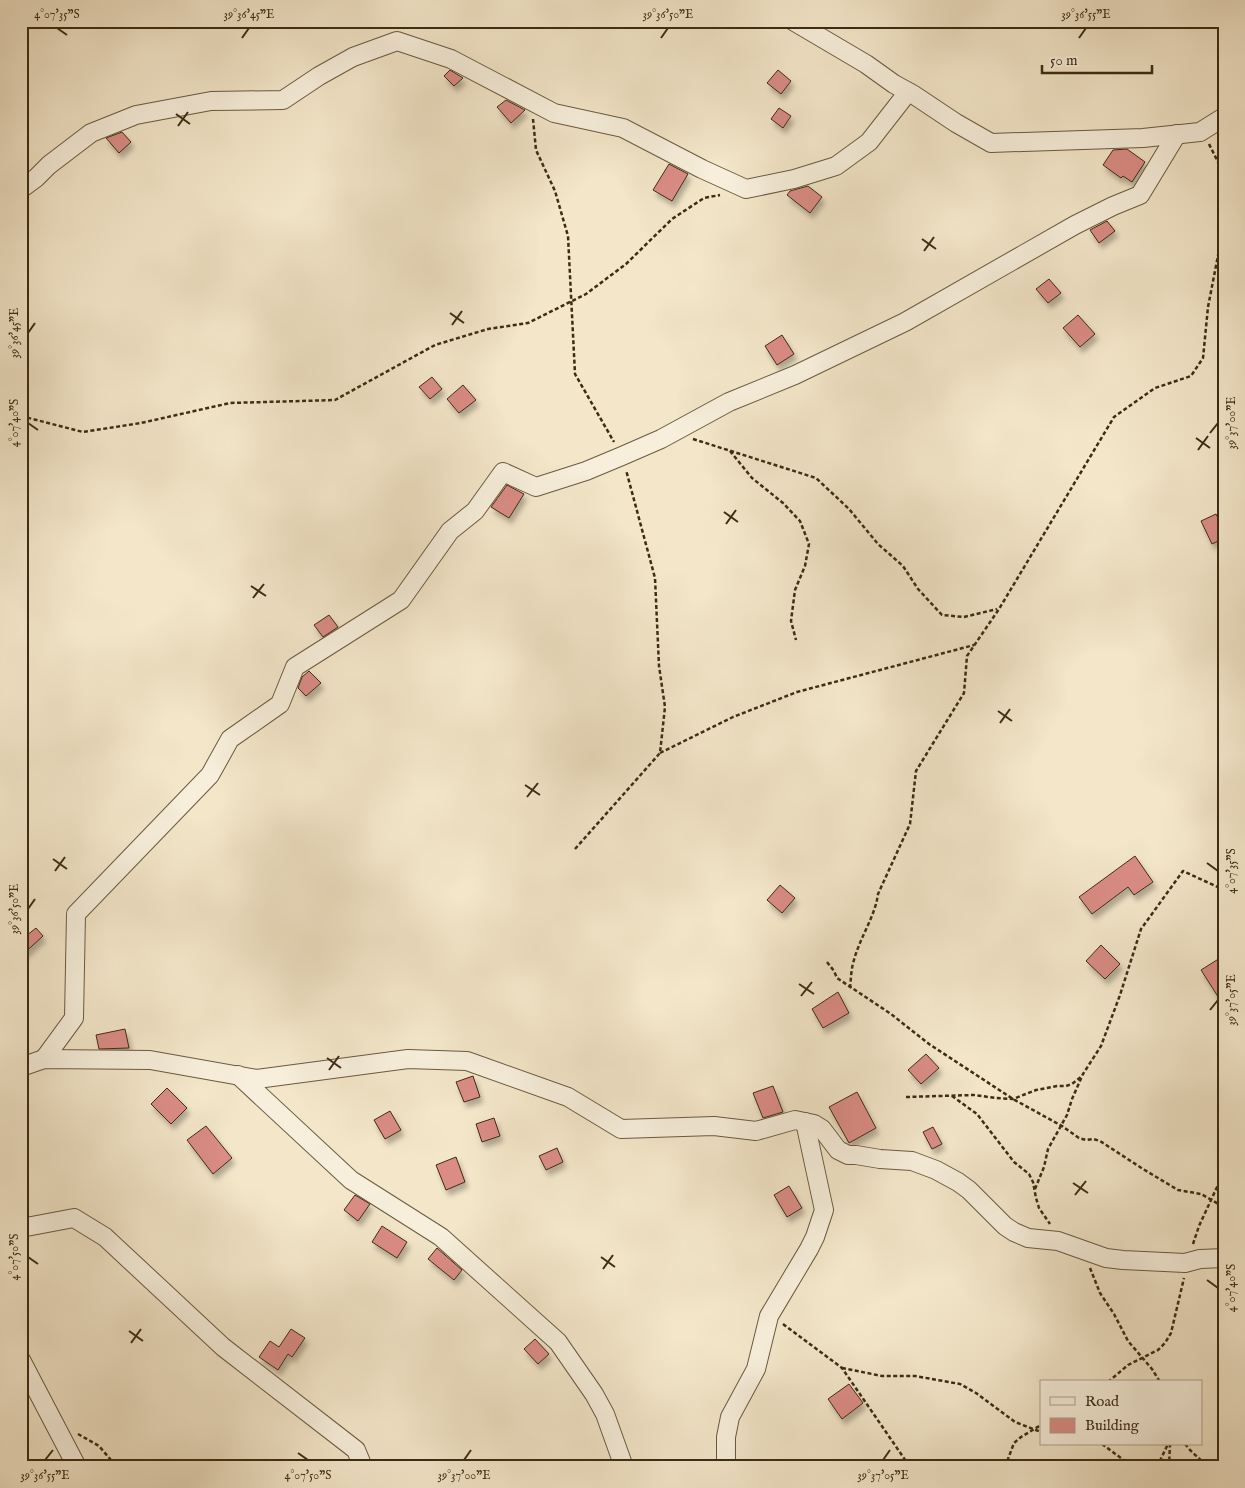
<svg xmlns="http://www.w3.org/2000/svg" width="1245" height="1488" font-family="'IM FELL English',serif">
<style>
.building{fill:#da8c85;stroke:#3d2b13;filter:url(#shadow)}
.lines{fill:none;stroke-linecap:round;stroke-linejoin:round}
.minor-casing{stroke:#6a5a40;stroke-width:20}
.path{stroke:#3d2b13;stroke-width:2.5;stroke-dasharray:4 2.5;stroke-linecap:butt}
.minor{stroke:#f7efdc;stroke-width:18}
.ticks{fill:none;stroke:#3d2b13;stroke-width:2}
.neatline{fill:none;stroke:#3d2b13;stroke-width:2}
.ticks-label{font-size:12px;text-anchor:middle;fill:#3d2b13}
</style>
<defs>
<filter id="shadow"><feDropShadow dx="3" dy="5.5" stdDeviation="2.5" flood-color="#0004"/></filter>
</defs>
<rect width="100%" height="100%" fill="#f3e6c9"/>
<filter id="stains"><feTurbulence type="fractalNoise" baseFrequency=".004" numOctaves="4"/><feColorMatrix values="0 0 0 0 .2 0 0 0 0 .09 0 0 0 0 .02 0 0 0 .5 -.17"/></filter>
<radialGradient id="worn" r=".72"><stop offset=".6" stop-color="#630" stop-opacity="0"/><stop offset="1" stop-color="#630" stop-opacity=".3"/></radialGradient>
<!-- building -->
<g class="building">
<path d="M450 70 463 78 454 86 444 76Z"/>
<path d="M778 70 791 81 781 94 767 83Z"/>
<path d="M506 100 525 110 511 123 497 107Z"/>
<path d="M779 108 791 116 783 128 771 119Z"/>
<path d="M122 132 131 142 119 153 106 138Z"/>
<path d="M1127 149 1145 162 1132 182 1123 176 1121 178 1103 165 1113 150Z"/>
<path d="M669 164 688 174 672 201 653 190Z"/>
<path d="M808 186 822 197 810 213 787 195 790 191Z"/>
<path d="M1107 221 1115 231 1099 243 1090 230Z"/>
<path d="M1049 279 1061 293 1048 303 1036 289Z"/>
<path d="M1078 315 1095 334 1080 347 1063 328Z"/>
<path d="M782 335 794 354 777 365 765 346Z"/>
<path d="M432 377 442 389 430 399 419 387Z"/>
<path d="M463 385 476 400 459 413 447 399Z"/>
<path d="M507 485 524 494 509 518 491 507Z"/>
<path d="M1216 514 1224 530V538L1212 544 1201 521Z"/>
<path d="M329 615 338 627 323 637 314 625Z"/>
<path d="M309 671 321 683 306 696 298 688 302 677Z"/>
<path d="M1135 856 1153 882 1134 895 1128 887 1092 914 1079 897Z"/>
<path d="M780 885 795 898 782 913 767 900Z"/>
<path d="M36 928 43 936 21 956V940Z"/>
<path d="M1101 945 1120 964 1105 979 1086 961Z"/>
<path d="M1220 958 1224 965V1006L1201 970Z"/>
<path d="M838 992 849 1013 823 1028 812 1009Z"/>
<path d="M125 1029 129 1048 99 1049 96 1035Z"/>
<path d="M926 1054 939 1068 921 1084 908 1070Z"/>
<path d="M473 1076 480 1097 464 1102 456 1082Z"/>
<path d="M773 1086 783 1112 763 1118 753 1093Z"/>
<path d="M167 1088 187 1108 171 1124 151 1104Z"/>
<path d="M857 1092 876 1128 849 1143 829 1107Z"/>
<path d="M390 1111 401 1130 385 1139 374 1120Z"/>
<path d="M494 1118 500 1136 482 1142 476 1124Z"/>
<path d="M206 1126 232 1158 213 1174 187 1140Z"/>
<path d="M933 1127 942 1144 932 1149 923 1132Z"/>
<path d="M557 1148 563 1162 546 1170 539 1156Z"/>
<path d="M456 1157 465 1182 446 1190 436 1165Z"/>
<path d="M789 1186 802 1208 787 1217 774 1195Z"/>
<path d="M355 1195 370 1204 358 1221 344 1210Z"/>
<path d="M382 1226 407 1242 397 1258 372 1242Z"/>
<path d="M437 1248 462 1270 454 1280 428 1259Z"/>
<path d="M291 1329 305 1338 292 1357 288 1354 278 1370 259 1357 270 1341 279 1347Z"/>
<path d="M535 1339 549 1354 538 1364 524 1349Z"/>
<path d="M849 1384 863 1403 842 1419 828 1399Z"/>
</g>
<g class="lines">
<defs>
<g id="minor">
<path d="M793 21 866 64 894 84 914 95 956 123 991 143 1143 138 1200 132 1224 117"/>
<path d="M21 189 36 178 49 165 91 133 136 115 211 101 283 100 319 76 353 57 397 41 451 59 554 113 623 128 702 169 746 189 794 179 836 166 869 142 908 92"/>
<path d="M44 1059 74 1018 76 914 210 775 230 739 280 704 295 667 401 600 450 531 475 511 503 472 536 487 586 471 622 456 661 439 729 402 795 375 905 322 1075 225 1113 206 1140 195 1177 134"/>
<path d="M21 1067 44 1059 150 1060 257 1079 408 1059 467 1061 568 1097 621 1129 714 1126 756 1131 795 1120 814 1124 822 1129 838 1150 848 1155H856L880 1159 912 1161 936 1170 958 1182 969 1190 1005 1226 1014 1232 1028 1238 1058 1241 1106 1258 1123 1260 1185 1263 1200 1259 1224 1258"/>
<path d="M238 1075 351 1180 441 1237 558 1342 594 1394 605 1414 624 1467"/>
<path d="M21 1228 74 1218 105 1237 223 1347 356 1450 363 1467"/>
<path d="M21 1360 77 1467"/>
<path d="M726 1467V1437L730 1417 756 1369 769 1316 809 1249 815 1237 824 1210 805 1122"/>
</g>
</defs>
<!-- minor casing -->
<use href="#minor" class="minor-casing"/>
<!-- path -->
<g class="path">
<path d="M533 119 536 150 555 191 568 236 575 374 614 442"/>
<path d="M1209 144 1224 174"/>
<path d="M21 416 83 432 141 423 230 403 335 400 435 345 488 329 528 323 586 294 626 264 672 219 704 198 720 195"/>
<path d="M693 439 816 478 849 509 878 544 903 566 918 589 942 615 964 617 997 609"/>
<path d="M730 451 752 478 783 503 800 521 809 544 805 566 795 590 791 621 796 640"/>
<path d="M660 753 733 717 797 692 974 645"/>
<path d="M575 849 660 753 665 707 659 666 655 578 626 470"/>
<path d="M827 962 834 971 837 978 891 1014 929 1044 1013 1099 1062 1126 1079 1138 1086 1140 1093 1139 1100 1141 1143 1169 1178 1190 1201 1194 1224 1207"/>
<path d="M850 988C851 979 851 969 854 960 860 937 875 917 878 894L910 824 916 771 964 693 967 656 999 609 1114 417 1155 388 1191 376 1203 358 1208 307 1221 240 1224 231"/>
<path d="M952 1096 977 1114 1014 1162 1029 1174 1033 1182 1036 1198 1039 1208 1050 1224"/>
<path d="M906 1097 974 1095 996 1098 1013 1099 1036 1090 1057 1086H1066L1072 1084 1081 1077"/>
<path d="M1035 1189 1044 1167 1048 1149 1067 1115 1072 1099 1083 1074 1101 1046 1120 995 1141 929 1183 871 1224 890"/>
<path d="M1193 1244 1199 1226 1224 1172"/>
<path d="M1090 1268 1100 1293 1114 1314 1128 1341 1152 1369 1160 1382"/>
<path d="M783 1324 842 1368 910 1467"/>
<path d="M842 1368 882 1376H915L960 1384 976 1393 1015 1422 1041 1432"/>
<path d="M1108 1382 1128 1365 1158 1350 1165 1343 1171 1333 1184 1278"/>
<path d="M78 1434 99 1446 117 1467"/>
<path d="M1102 1444 1133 1467"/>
<path d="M1185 1444 1190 1450 1208 1467"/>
<path d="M1005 1467 1014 1443 1021 1437 1041 1425"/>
<path d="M1157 1467 1168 1444"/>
<path d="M1169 1467 1170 1444"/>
</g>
<!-- minor -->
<use href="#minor" class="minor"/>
</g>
<!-- ticks -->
<path class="ticks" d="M57 28 67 35M242 38 249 28M661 38 668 28M1079 38 1086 28M176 114 190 124M178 126 188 112M922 239 936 249M924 251 934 237M450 313 464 323M452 325 462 311M28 333 35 323M28 423 38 430M1210 433 1218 423M1196 438 1210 448M1198 450 1208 436M724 512 738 522M726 524 736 510M251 586 266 596M253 598 264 584M998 711 1012 721M1000 723 1010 709M525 785 540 795M527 797 538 783M53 859 67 869M1207 863 1218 871M55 871 65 857M28 909 35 899M799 984 814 994M801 996 812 982M1210 1010 1218 1000M327 1058 341 1068M329 1070 339 1056M1073 1183 1088 1193M1075 1195 1086 1181M28 1257 38 1264M601 1257 615 1267M603 1269 613 1255M1207 1280 1218 1288M129 1331 143 1341M131 1343 141 1329M298 1453 308 1460M45 1460 53 1450M464 1460 471 1450M883 1460 890 1450"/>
<!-- margin -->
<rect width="1245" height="1488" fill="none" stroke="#f3e6c9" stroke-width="55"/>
<!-- legend -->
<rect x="1040" y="1380" width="162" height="65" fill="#f7efdc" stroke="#ada18c"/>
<rect x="1050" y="1397" width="25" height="8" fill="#f7efdc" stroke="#ada18c"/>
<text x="1085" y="1406" font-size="15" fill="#3d2b13">Road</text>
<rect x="1050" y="1418" width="25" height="15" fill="#da8c85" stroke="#ada18c"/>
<text x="1085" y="1430" font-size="15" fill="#3d2b13">Building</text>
<!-- scale -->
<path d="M1042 65v8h110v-8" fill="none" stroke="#3d2b13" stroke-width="2.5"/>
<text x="1050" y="65" font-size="15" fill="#3d2b13" stroke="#f7efdc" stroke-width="4" paint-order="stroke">50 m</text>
<rect x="28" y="28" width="1190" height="1432" class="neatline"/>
<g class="ticks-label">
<text x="57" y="18">4°07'35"S</text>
<text x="249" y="18">39°36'45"E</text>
<text x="668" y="18">39°36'50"E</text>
<text x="1086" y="18">39°36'55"E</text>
<text transform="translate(14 333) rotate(-90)" y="4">39°36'45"E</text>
<text transform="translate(14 423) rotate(-90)" y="4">4°07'40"S</text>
<text transform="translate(1231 423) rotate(-90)" y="4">39°37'00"E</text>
<text transform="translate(1231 871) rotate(-90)" y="4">4°07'35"S</text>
<text transform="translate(14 909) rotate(-90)" y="4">39°36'50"E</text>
<text transform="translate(1231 1000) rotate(-90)" y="4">39°37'05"E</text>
<text transform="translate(14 1257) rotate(-90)" y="4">4°07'50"S</text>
<text transform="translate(1231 1288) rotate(-90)" y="4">4°07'40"S</text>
<text x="45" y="1479">39°36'55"E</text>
<text x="308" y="1479">4°07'50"S</text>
<text x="464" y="1479">39°37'00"E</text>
<text x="883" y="1479">39°37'05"E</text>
</g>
<rect width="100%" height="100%" filter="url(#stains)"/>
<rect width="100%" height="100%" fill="url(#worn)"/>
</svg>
